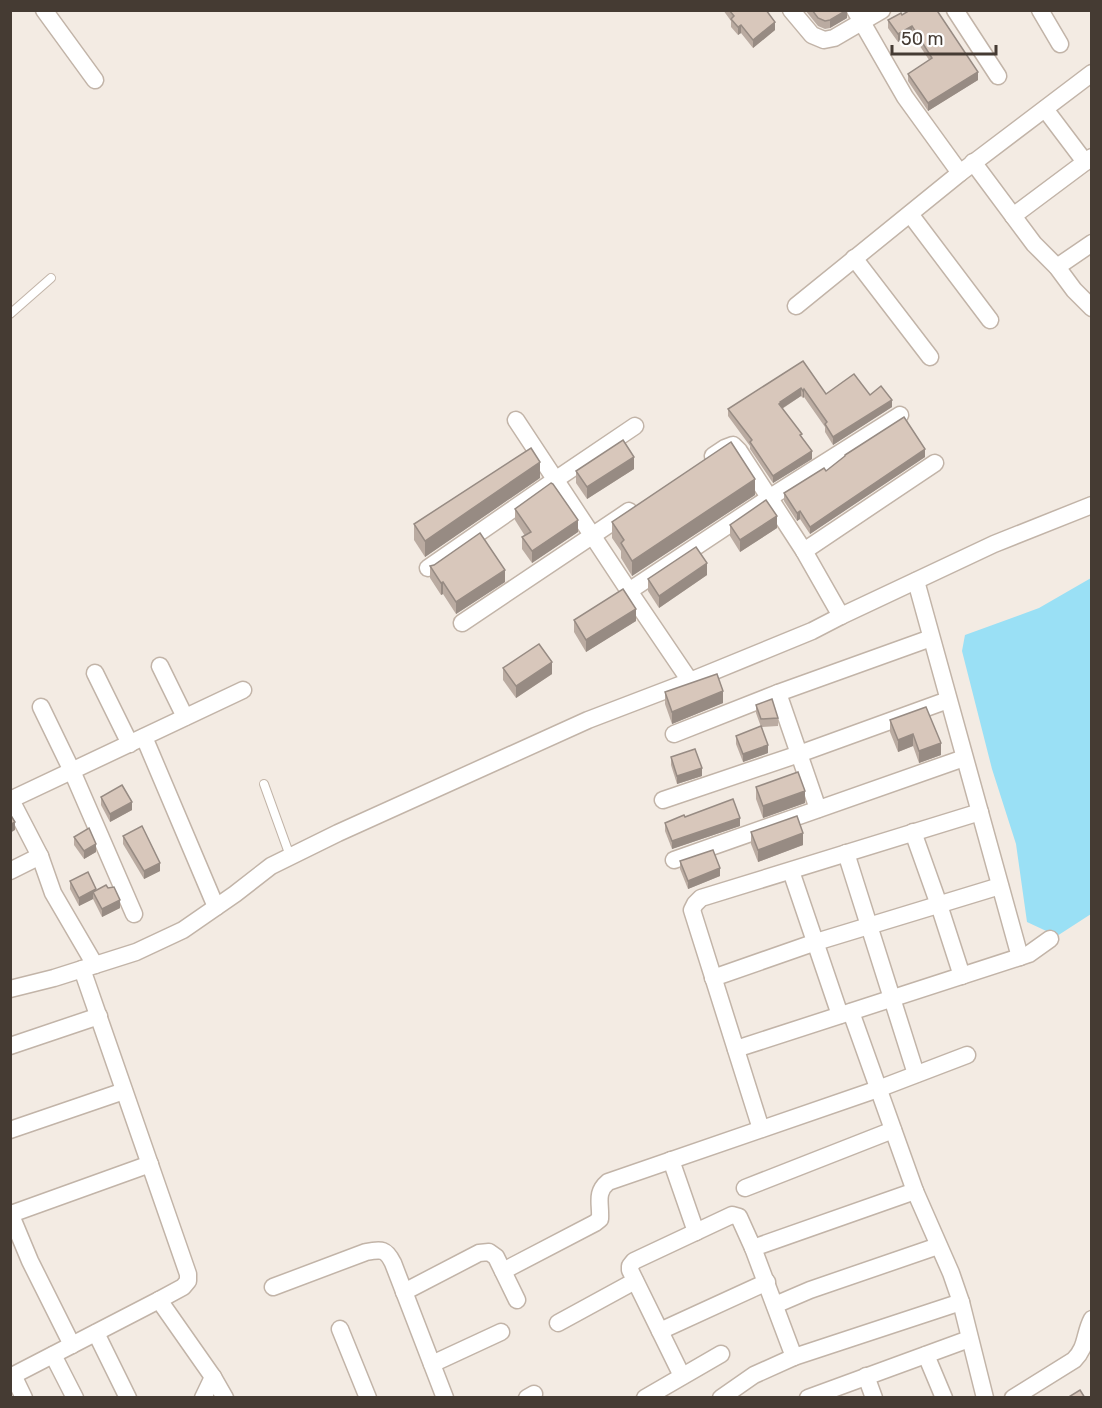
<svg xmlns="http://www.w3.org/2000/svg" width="1102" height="1408" font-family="Rubik,sans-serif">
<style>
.water{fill:#9ae0f5}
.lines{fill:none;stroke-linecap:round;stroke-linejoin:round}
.lane-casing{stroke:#c2b4a8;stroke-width:10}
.street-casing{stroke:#c2b4a8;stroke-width:19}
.lane{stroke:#fff;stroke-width:8}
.street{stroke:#fff;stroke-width:16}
.wall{fill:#baaba1}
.shaded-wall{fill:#978b83}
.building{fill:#d8c7bb;stroke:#978b83;stroke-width:1.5}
</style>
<rect width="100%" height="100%" fill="#f3ebe3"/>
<!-- water -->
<path class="water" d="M1091 578V914L1057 936 1027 922 1016 844 992 769 962 651 965 635 1039 608Z"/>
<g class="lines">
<defs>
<g id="lane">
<path d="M10 314 51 278"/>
<path d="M264 784 290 856"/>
</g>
<g id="street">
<path d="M44 10 95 80"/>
<path d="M791 10 812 35 824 40 834 38 882 10"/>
<path d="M855 10 905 97 960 173"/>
<path d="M955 10 998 76"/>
<path d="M1040 10 1060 44"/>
<path d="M1045 109 1085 162"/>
<path d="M973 162 1034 244 1057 267 1074 290 1092 308"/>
<path d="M910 214 990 320"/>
<path d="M1013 216 1092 157"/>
<path d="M854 258 930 357"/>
<path d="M1057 267 1092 243"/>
<path d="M796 306 960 173 1092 73"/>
<path d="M516 420 629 591 690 681"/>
<path d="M713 456 725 448 733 445 739 451 804 551 841 616"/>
<path d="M804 551 935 463"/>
<path d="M428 568 555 480 635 426"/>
<path d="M916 581 1020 957"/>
<path d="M629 591 769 498 900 415"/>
<path d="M462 623 629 511"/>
<path d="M160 666 185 717"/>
<path d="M95 673 130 744"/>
<path d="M778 693 818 809"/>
<path d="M41 707 72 771 134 914"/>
<path d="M674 734 778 693 931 638"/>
<path d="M144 737 216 907"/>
<path d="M10 800 243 690"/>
<path d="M11 800 40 856 53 893 95 965"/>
<path d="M663 800 799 754 948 700"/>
<path d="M913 832 939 905 962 976"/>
<path d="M846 853 916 1074"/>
<path d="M674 860 964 758"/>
<path d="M10 871 40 856"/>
<path d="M791 871 840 1015"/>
<path d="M713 978 816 942 1000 886"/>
<path d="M10 989 54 978 136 952 183 930 235 894 271 866 338 833 588 720 690 681 812 631 841 616 994 544 1092 505"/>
<path d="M851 1012 915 1191 951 1273 961 1302 985 1398"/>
<path d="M10 1046 99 1016"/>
<path d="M736 1049 1029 954 1050 939"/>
<path d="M761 1129 692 910 695 904 701 898 980 812"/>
<path d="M10 1130 124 1091"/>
<path d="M671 1160 696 1232"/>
<path d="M745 1188 893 1130"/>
<path d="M10 1213 30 1261 72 1345"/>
<path d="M11 1214 150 1164"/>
<path d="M753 1248 915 1191"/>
<path d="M503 1271 595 1223 600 1219C601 1203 595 1193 608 1182L878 1089 967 1055"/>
<path d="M273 1287 366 1252C382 1249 386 1249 393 1263L445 1398"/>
<path d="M404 1292 479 1253 489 1252 496 1257 517 1300"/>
<path d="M159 1300 213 1377 225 1398"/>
<path d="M775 1305 810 1290 938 1246"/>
<path d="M558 1323 635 1281"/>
<path d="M340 1329 368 1398"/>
<path d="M660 1331 767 1282"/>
<path d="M96 1333 128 1398"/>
<path d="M53 1355 75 1398"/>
<path d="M926 1355 944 1398"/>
<path d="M432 1364 501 1332"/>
<path d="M13 1375 24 1398"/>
<path d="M682 1376 630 1270V1266L634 1261 732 1215 739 1217 753 1248 794 1357"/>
<path d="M866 1376 874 1398"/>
<path d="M10 1377 159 1300 183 1287 188 1281V1274L82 969"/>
<path d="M203 1398 213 1377"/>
<path d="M527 1398 534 1394"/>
<path d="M645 1398 721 1354"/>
<path d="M721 1398 754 1375 794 1357 961 1302"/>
<path d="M808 1398 969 1339"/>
<path d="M1013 1398 1074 1360C1087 1347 1084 1334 1092 1319"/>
</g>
</defs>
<!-- lane casing -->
<use href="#lane" class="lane-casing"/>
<!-- street casing -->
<use href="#street" class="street-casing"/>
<!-- lane -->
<use href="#lane" class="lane"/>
<!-- street -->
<use href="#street" class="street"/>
</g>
<!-- wall -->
<g class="wall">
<path d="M723 10H766L775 30 753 48 741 33 738 35 731 27V21Z"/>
<path d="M805 10H847V18L830 28 825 29 818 26Z"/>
<path d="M939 13 978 80 928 111 908 81V74L929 60 912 34 898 42 888 28V20Z"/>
<path d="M803 361 826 394 870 395 892 407 833 445 825 432V427L804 397 803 398 801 396 782 409 802 437 812 459 773 483 750 449V446L728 416V409Z"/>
<path d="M845 455 925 457 810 534 800 519 797 521 784 501V493L826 471 845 457Z"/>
<path d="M634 469 587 499 576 483V471Z"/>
<path d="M540 478 425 557 414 540V524Z"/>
<path d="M755 495 632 576 621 558V551L612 538V522Z"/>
<path d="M515 509 578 532 532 563 522 549V537L525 536 515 520Z"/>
<path d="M730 525 777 528 740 552 730 536Z"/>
<path d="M430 566 505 582 456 614 443 594 441 595 430 578Z"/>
<path d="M707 575 659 608 648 591V579Z"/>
<path d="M574 620 636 621 586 652 574 632Z"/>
<path d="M503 668 552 674 516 698 503 680Z"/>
<path d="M665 692 723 703 672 724 665 704Z"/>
<path d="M756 705 778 718V726L762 727 768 753 743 762 736 744V736L761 727 756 713Z"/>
<path d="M890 720 941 755 919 763 913 746 898 752 890 732Z"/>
<path d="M671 757 702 776 677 784 671 765Z"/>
<path d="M756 787 805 803 763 818 756 799Z"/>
<path d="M101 797 132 810 110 822 101 805Z"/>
<path d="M685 817 740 826 672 849 665 831V823Z"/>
<path d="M751 832 803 845 758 862 751 844Z"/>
<path d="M123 836 160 871 144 879 123 844Z"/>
<path d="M74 837 96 852 84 859 74 845Z"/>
<path d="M680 861 720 876 688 889 680 869Z"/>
<path d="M70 881 96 890 120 908 102 917 93 899 79 906 70 889Z"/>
</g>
<!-- shaded-wall -->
<g class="shaded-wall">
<path d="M847 10V18L830 28V20Z"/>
<path d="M775 22V30L753 48V40Z"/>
<path d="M741 25V33L738 35V27Z"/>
<path d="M912 26V34L898 42V34Z"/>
<path d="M978 72V80L928 111V103Z"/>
<path d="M801 388V396L781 409 779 404 780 402Z"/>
<path d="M804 389V397L803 398V391Z"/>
<path d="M892 400V407L833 445V437Z"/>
<path d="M925 449V457L810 534V527Z"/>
<path d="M812 451V459L773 483V476Z"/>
<path d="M634 457V469L587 499V487Z"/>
<path d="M540 462V478L425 557V541Z"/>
<path d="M755 479V495L632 576V561Z"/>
<path d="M800 511V519L797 521V513Z"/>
<path d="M777 516V528L740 552V540Z"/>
<path d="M578 520V532L532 563V551Z"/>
<path d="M707 563V575L659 608V596Z"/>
<path d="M505 570V582L456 614V602Z"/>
<path d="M443 582V594L441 595V583Z"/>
<path d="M636 609V621L586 652V640Z"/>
<path d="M552 662V674L516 698V686Z"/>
<path d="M723 691V703L672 724V712Z"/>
<path d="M913 734V746L898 752V740Z"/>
<path d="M941 743V755L919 763V751Z"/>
<path d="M768 745V753L743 762V754Z"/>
<path d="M702 768V776L677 784V776Z"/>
<path d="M805 791V803L763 818V806Z"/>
<path d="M132 802V810L110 822V814Z"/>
<path d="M740 818V826L672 849V841Z"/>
<path d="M15 822V830L10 833V825Z"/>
<path d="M803 833V845L758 862V850Z"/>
<path d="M96 844V852L84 859V851Z"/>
<path d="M160 863V871L144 879V871Z"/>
<path d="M720 868V876L688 889V881Z"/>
<path d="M96 889V897L93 892V899L79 906V898Z"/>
<path d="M120 900V908L102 917V909Z"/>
</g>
<!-- building -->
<g class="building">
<path d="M729 10H766L775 22 753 40 741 25 738 27 731 19 734 16Z"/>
<path d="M812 10H847L830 20 825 21 818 18Z"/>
<path d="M910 10H939V11L938 12 978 72 928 103 908 74 932 58 912 26 898 34 888 20 901 13 902 15Z"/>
<path d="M803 361 826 394 854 374 870 395 881 386 892 400 833 437 825 424 827 422 804 389 803 391 801 388 780 402 781 403 779 404 802 434 800 435 812 451 773 476 750 442 752 440 728 409Z"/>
<path d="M904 417 925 449 810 527 800 511 797 513 784 493 824 468 826 471 845 456V455Z"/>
<path d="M623 440 634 457 587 487 576 471Z"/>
<path d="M731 442 755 479 632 561 621 543 624 540 612 522Z"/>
<path d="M531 448 540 462 425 541 414 524Z"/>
<path d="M551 483 553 484 578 520 532 551 522 537 531 532 515 509Z"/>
<path d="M766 500 777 516 740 540 730 525Z"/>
<path d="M480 533 505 570 456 602 443 582 441 583 430 566 434 565Z"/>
<path d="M696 547 707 563 659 596 648 579Z"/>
<path d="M623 589 636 609 586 640 574 620Z"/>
<path d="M539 644 552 662 516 686 503 668Z"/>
<path d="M717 674 723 691 672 712 665 692Z"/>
<path d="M772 699 778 718 761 719 756 705Z"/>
<path d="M926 707 941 743 919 751 913 734 898 740 890 720Z"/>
<path d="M761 726 768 745 743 754 736 736Z"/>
<path d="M695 749 702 768 677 776 671 757Z"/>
<path d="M798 772 805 791 763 806 756 787Z"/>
<path d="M122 785 132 802 110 814 101 797Z"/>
<path d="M733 799 740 818 672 841 665 823 684 815 685 817Z"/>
<path d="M10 814 15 822 10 825Z"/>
<path d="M797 816 803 833 758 850 751 832Z"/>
<path d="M142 826 160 863 144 871 123 836Z"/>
<path d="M89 828 96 844 84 851 74 837Z"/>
<path d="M713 850 720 868 688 881 680 861Z"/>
<path d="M88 872 96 889 79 898 70 881Z"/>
<path d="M106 885 108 888 114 887 120 900 102 909 93 892Z"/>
<path d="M1080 1390 1085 1398H1067Z"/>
</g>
<!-- border -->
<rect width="1102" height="1408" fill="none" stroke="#453b33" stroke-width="24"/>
<!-- scale -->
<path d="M892 45v9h104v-9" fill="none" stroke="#453b33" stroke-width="3"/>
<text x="901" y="45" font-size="18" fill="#453b33" stroke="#ffffff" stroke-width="4.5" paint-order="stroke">50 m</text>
</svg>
